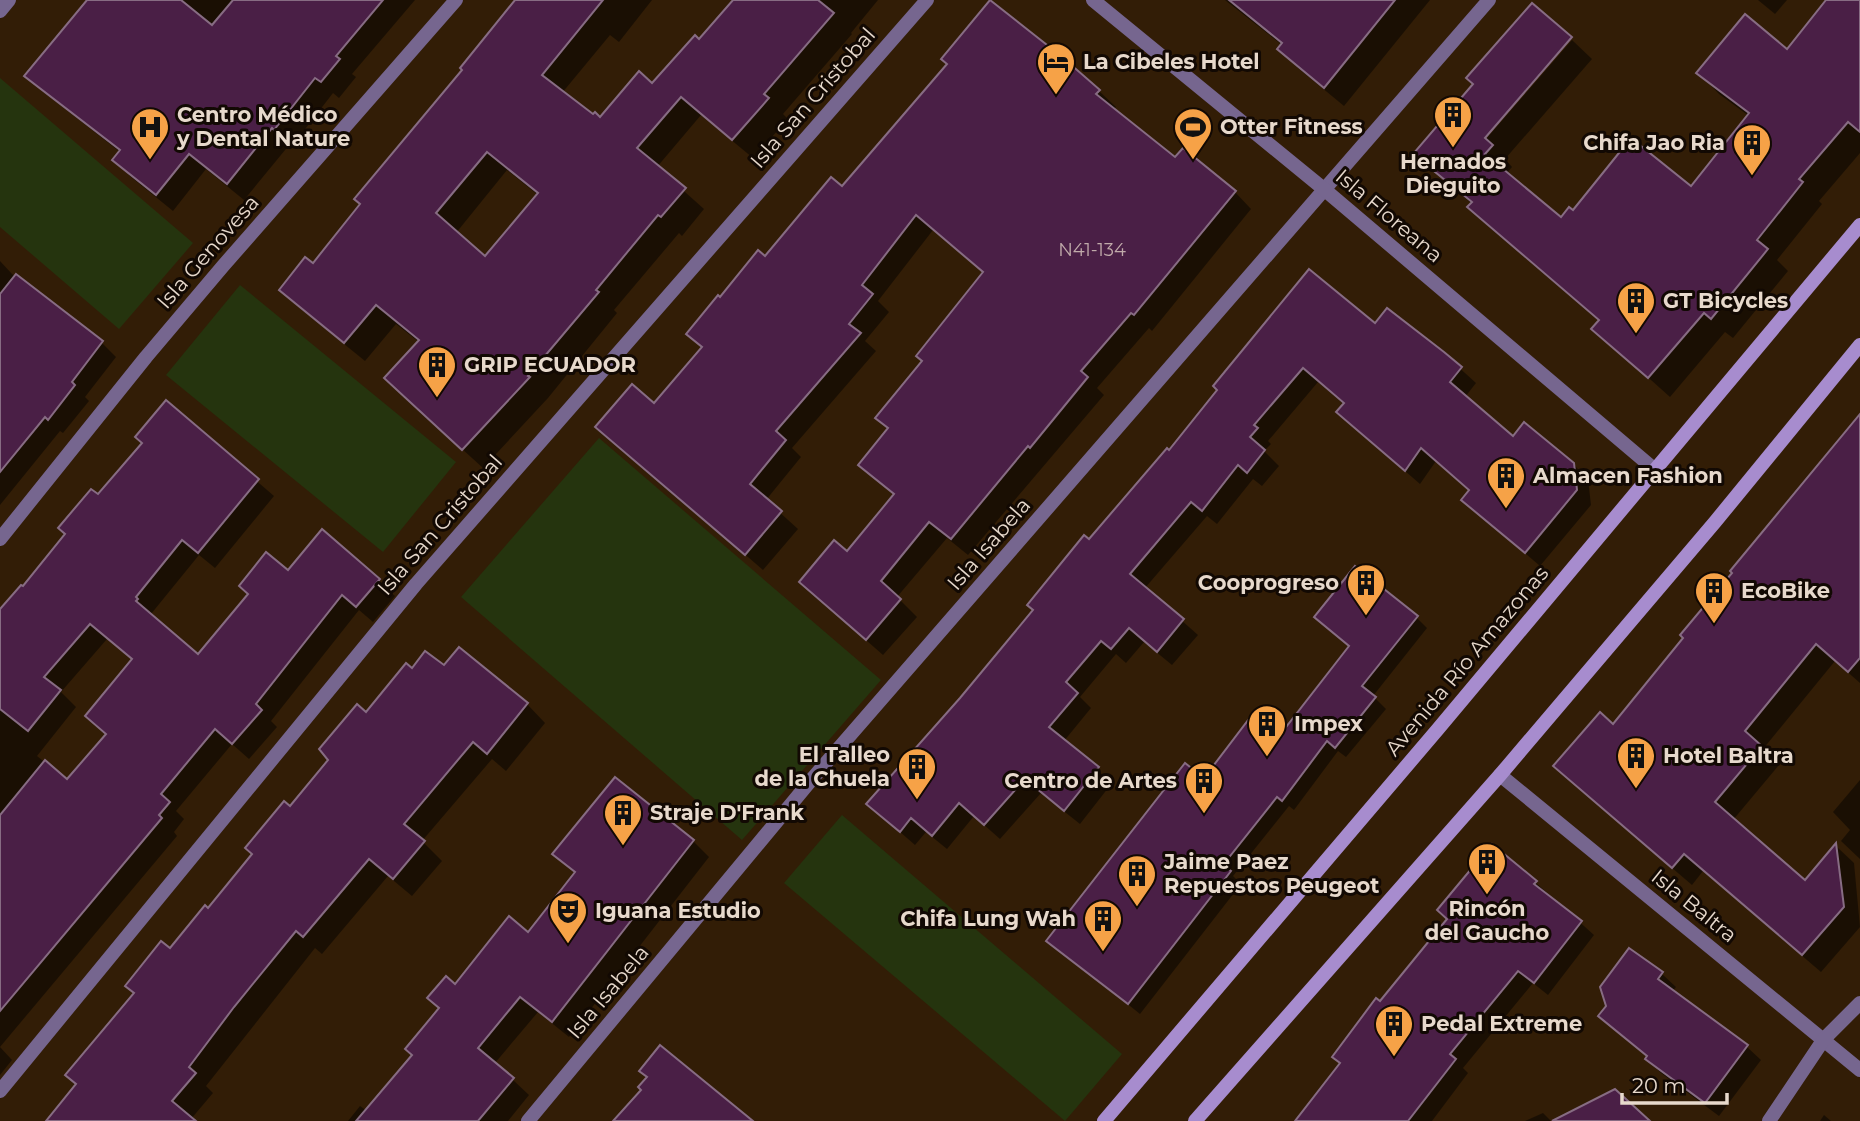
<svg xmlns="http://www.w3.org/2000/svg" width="1860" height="1121" font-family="Montserrat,sans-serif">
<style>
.green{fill:#25340e}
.shadow{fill:#0007;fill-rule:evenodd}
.building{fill:#4a1f46;stroke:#876c83;stroke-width:2;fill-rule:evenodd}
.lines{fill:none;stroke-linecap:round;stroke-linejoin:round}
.minor{stroke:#76668f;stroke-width:14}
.tertiary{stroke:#76668f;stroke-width:14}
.secondary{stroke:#a78cce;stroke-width:14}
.labels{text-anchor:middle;stroke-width:6;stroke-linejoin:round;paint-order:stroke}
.number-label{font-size:18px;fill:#c0aaaa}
.poi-label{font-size:21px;font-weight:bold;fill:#e7d9cc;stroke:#120903;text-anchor:start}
.street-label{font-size:21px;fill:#e7d9cc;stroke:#120903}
</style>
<rect width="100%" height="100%" fill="#321d06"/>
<!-- green -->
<g class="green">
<path d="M0 78 193 243 119 329 0 227Z"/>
<path d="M240 285 456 462 383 552 166 375Z"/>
<path d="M599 438 881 680 742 840 461 597Z"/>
<path d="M842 815 1122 1054 1065 1121 784 883Z"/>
</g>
<!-- shadow -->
<g class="shadow">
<path d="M89 0H415L352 74 356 77 339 98 333 93 292 146 290 144 244 200 206 169 173 211 131 177 114 160 120 152 44 92 27 76Z"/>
<path d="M518 0H652L619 42 610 35 562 93 600 119 653 85 700 42 735 0H878L851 33 852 34 783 114 788 119 753 158 701 115 657 167 704 209 682 236 679 233 614 310 617 313 548 398 483 468 406 398 419 342 396 324 365 361 301 309 281 290 313 266ZM507 170 538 195 486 258 456 233Z"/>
<path d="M1225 0H1430L1344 106 1298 68 1279 49 1282 45Z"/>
<path d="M1758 0H1787L1775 14Z"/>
<path d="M1829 0H1860V153L1819 201 1822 204 1777 260 1788 271 1733 338 1725 332 1670 397 1594 329 1600 321 1490 228 1469 207 1472 204 1416 154 1474 84 1532 5 1478 143 1480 146 1572 40 1592 59 1505 159 1512 167 1506 174 1561 219 1573 213 1691 188 1749 116 1719 94 1699 73 1788 51Z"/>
<path d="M991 1 1099 91 1116 107 1113 110 1175 159 1235 192 1251 209 1152 331 1149 328 1097 388 1104 395 968 555 947 538 897 597 917 617 883 655 818 598 847 554 895 496 861 465 889 429 924 362 984 273 933 230 878 301 889 312 865 341 876 351 792 448 801 457 766 500 798 529 763 570 598 427 655 406 703 348 688 333 720 299 842 189 949 64Z"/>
<path d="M0 261 12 274 102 343 116 357 85 397 89 401 63 433 60 431 0 505Z"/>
<path d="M1375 325 1443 353 1476 383 1465 397 1513 439 1573 464 1588 479 1591 505 1540 566 1463 500 1470 491 1436 461 1420 484 1353 426 1345 405 1318 382 1268 441 1271 444 1264 451 1279 466 1262 486 1253 479 1217 524 1207 516 1145 588 1198 635 1172 665 1144 642 1126 663 1116 654 1080 697 1091 708 1064 741 1112 783 1080 824 1041 793 1000 839 974 816 947 849 926 832 915 845 868 804 961 699 1089 542 1170 452 1219 390Z"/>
<path d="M166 403 274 496 215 568 199 555 151 614 198 657 288 572 323 531 395 596 373 622 359 610 271 721 277 727 249 759 232 744 176 811 184 819 174 832 177 836 0 1047V612L23 589 144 444ZM107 639 133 660 87 716 107 735 68 781 37 756 76 707 61 692Z"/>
<path d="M1860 418V683L1835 661 1763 749 1779 765 1733 820 1805 882 1836 846 1854 863 1860 927 1821 972 1703 871 1692 885 1574 784 1613 727Z"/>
<path d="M1316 617 1417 618 1427 628 1373 696 1386 709 1346 757 1338 751 1294 810 1289 806 1233 876 1241 884 1140 1014 1049 941 1204 781 1279 738 1351 647Z"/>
<path d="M444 668 527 704 545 723 506 771 492 759 422 841 442 861 412 896 388 876 322 954 315 948 206 1086 213 1093 191 1119 193 1121H48L77 1085 170 951 208 910 366 714 412 670Z"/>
<path d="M1860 780V859L1841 841 1850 830 1833 812Z"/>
<path d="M693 841 709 857 569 1037 538 1012 495 1063 529 1095 508 1121H348L360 1106 367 1111 414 1056 456 986 529 935 576 874 555 854Z"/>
<path d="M1535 882 1594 935 1548 995 1533 983 1463 1068 1468 1073 1432 1121H1297L1341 1064 1334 1057 1380 1004Z"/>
<path d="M1629 951 1662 974 1676 987 1672 992 1747 1047 1761 1060 1719 1116 1661 1073 1647 1059 1648 1057 1600 1016 1608 1006Z"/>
<path d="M0 1047 12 1060 0 1075Z"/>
<path d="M1543 1113 1551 1121H1525Z"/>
<path d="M1824 1115 1831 1121H1820Z"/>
</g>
<!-- building -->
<g class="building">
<path d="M87 0H181L212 25 233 0H383L336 56 340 59 321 82 315 78 274 130 272 128 227 184 189 154 156 195 112 160 120 150 24 76Z"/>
<path d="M515 0H603L542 75 593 114 595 112 600 117 639 71 652 83 695 35 699 39 733 0H818L834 13 764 94 769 98 732 140 681 97 637 148 686 188 661 217 658 215 596 290 599 292 528 376 530 377 462 450 384 378 419 340 376 305 344 343 279 290 305 257 313 263 360 204 354 199 462 70 460 68ZM487 152 538 193 485 256 436 213Z"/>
<path d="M990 0 1061 56 1100 90 1096 94 1175 157 1183 148 1236 191 1134 315 1131 313 1081 371 1088 377 1030 448 1028 446 951 539 929 522 881 581 901 599 866 640 799 582 834 540 847 551 894 494 858 465 888 428 875 418 922 361 916 356 983 272 916 215 862 285 873 294 849 324 861 333 776 431 786 440 750 484 782 511 745 555 595 427 632 384 654 403 702 347 686 334 718 295 720 297 758 250 765 256 831 177 842 186 947 64 941 59Z"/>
<path d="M1229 0H1395L1324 88 1277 49 1282 43Z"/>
<path d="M1826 0H1860V132L1848 122 1799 179 1803 182 1757 240 1768 249 1711 319 1704 313 1648 378 1591 329 1599 320 1467 207 1472 202 1413 154 1473 84 1466 78 1532 3 1572 37 1485 138 1493 145 1485 154 1561 217 1569 207 1573 210 1631 138 1691 186 1749 113 1696 73 1745 14 1787 49Z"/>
<path d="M1309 269 1375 323 1387 308 1444 352 1462 367 1450 382 1513 436 1524 422 1574 463 1577 490 1525 553 1461 500 1469 490 1421 448 1405 471 1336 412 1344 403 1303 368 1254 425 1258 428 1250 437 1265 450 1247 473 1238 465 1202 511 1191 502 1130 574 1184 619 1157 652 1129 628 1111 649 1101 641 1066 682 1078 693 1049 727 1099 767 1064 811 1025 779 984 825 959 803 932 836 911 818 900 832 866 804 960 698 1033 610 1027 605 1084 535 1089 539 1167 448 1169 450 1217 390 1213 386Z"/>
<path d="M16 274 103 341 72 382 75 385 48 420 45 417 0 472V294Z"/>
<path d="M166 400 259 479 198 553 182 540 136 597 138 599 136 601 198 654 248 594 239 586 266 552 288 570 322 529 380 579 356 607 342 595 256 704 262 710 232 744 215 729 161 794 170 802 159 815 162 818 0 1011V815L45 760 67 779 106 734 85 716 132 659 90 624 44 677 61 690 28 731 0 709V609L21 585 23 586 65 534 58 528 91 489 98 494 142 443 135 437Z"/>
<path d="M1860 414V658L1848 672 1816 644 1745 731 1762 746 1715 802 1805 880 1836 843 1844 907 1802 955 1684 854 1672 868 1553 766 1600 712 1613 724 1683 638 1680 635 1732 573 1730 571Z"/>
<path d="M1355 566 1418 616 1362 686 1376 697 1335 748 1327 741 1282 801 1277 797 1223 865 1231 871 1128 1004 1046 941 1185 763 1204 778 1252 715 1279 736 1349 646 1314 617Z"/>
<path d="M459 647 528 703 487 754 473 742 404 824 425 841 393 879 369 859 303 937 296 931 234 1007 189 1067 196 1073 172 1101 196 1121H46L76 1084 65 1075 134 993 125 986 161 941 170 948 205 905 208 908 252 854 245 848 284 801 290 806 328 760 319 749 357 704 366 712 406 663 412 668 425 651 444 665Z"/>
<path d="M615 777 694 840 552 1022 520 997 478 1048 514 1078 478 1121H356L412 1055 405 1049 439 1008 427 998 446 976 455 984 509 916 528 932 575 872 552 854Z"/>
<path d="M1492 844 1537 881 1534 884 1582 921 1534 983 1518 971 1450 1054 1456 1059 1408 1121H1295L1340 1063 1332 1057 1376 998 1380 1001 1447 919 1437 910Z"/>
<path d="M1629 948 1663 972 1658 979 1748 1045 1705 1103 1645 1059 1647 1056 1598 1016 1606 1006 1600 987Z"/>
<path d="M660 1045 753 1121H613L641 1090 638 1087 647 1077 639 1071Z"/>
<path d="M1615 1089 1650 1121H1552Z"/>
</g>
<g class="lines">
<!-- minor -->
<g class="minor">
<path d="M0 11 9 0"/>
<path d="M0 539 146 357 223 266 456 0"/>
<path d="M1500 775 1860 1070"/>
<path d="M0 1091 416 584 927 0"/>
<path d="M528 1121 812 779 1489 0"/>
<path d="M1769 1121 1824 1039 1860 1003"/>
</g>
<!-- tertiary -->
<path class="tertiary" d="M1093 0 1325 190 1654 469"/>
<!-- secondary -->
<g class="secondary">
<path d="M1104 1121 1438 729 1860 225"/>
<path d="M1195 1121 1500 775 1715 522 1860 345"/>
</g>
</g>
<!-- icons -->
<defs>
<symbol id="hotel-pin" viewBox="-11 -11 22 30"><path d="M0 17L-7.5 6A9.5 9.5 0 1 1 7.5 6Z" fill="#f6a247" stroke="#120903"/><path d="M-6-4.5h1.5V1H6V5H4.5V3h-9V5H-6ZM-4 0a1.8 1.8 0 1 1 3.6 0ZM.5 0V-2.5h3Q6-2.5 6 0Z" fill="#111"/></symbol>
<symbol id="building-pin" viewBox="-11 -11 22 30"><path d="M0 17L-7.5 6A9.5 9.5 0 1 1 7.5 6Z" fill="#f6a247" stroke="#120903"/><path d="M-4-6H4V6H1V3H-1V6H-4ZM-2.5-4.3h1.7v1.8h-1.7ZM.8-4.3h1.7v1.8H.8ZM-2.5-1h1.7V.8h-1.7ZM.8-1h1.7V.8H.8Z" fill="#111"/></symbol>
<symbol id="hospital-pin" viewBox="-11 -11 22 30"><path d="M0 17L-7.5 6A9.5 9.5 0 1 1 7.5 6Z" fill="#f6a247" stroke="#120903"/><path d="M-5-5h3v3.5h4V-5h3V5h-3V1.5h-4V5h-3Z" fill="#111"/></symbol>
<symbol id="stadium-pin" viewBox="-11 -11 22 30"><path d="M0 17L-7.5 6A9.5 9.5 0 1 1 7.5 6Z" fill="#f6a247" stroke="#120903"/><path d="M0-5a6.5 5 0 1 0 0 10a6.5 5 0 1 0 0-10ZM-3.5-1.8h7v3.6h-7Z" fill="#111"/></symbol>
<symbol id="theatre-pin" viewBox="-11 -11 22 30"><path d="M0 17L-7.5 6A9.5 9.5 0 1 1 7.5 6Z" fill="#f6a247" stroke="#120903"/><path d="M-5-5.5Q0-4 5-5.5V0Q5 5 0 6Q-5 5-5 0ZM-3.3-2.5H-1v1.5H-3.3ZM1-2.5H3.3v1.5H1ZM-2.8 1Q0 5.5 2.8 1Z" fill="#111"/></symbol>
</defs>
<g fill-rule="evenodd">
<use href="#hotel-pin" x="1034" y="40" width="44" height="60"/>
<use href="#building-pin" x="1431" y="93" width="44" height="60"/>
<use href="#hospital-pin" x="128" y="105" width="44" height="60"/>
<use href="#stadium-pin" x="1171" y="105" width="44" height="60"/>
<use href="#building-pin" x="1730" y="121" width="44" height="60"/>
<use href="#building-pin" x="1614" y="279" width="44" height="60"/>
<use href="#building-pin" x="415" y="343" width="44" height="60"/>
<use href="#building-pin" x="1484" y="454" width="44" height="60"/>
<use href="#building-pin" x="1344" y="561" width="44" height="60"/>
<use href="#building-pin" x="1692" y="569" width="44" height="60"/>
<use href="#building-pin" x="1245" y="702" width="44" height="60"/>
<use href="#building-pin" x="1614" y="734" width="44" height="60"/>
<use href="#building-pin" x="895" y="745" width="44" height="60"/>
<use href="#building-pin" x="1182" y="759" width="44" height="60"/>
<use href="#building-pin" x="601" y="791" width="44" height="60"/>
<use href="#building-pin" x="1465" y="840" width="44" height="60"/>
<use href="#building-pin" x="1115" y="852" width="44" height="60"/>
<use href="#theatre-pin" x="546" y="889" width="44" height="60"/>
<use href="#building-pin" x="1081" y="897" width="44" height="60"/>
<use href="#building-pin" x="1372" y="1002" width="44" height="60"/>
</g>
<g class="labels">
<!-- number labels -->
<g class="number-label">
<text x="1092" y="256">N41-134</text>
</g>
<!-- poi labels -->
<g class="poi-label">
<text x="1083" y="69">La Cibeles Hotel</text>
<text x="177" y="122">Centro Médico<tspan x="177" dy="24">y Dental Nature</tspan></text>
<text x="1220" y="134">Otter Fitness</text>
<text x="1725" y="150" text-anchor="end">Chifa Jao Ria</text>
<text x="1453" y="169" text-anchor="middle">Hernados<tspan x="1453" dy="24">Dieguito</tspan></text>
<text x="1663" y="308">GT Bicycles</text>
<text x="464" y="372">GRIP ECUADOR</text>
<text x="1533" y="483">Almacen Fashion</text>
<text x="1339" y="590" text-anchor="end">Cooprogreso</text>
<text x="1741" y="598">EcoBike</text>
<text x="1294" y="731">Impex</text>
<text x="890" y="762" text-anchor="end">El Talleo<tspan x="890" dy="24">de la Chuela</tspan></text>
<text x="1663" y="763">Hotel Baltra</text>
<text x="1177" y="788" text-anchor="end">Centro de Artes</text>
<text x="650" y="820">Straje D'Frank</text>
<text x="1164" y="869">Jaime Paez<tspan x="1164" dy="24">Repuestos Peugeot</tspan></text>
<text x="1487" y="916" text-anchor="middle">Rincón<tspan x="1487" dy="24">del Gaucho</tspan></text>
<text x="595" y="918">Iguana Estudio</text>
<text x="1076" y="926" text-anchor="end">Chifa Lung Wah</text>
<text x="1421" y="1031">Pedal Extreme</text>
</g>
<!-- street labels -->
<g class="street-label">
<text transform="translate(813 98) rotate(-49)" y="7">Isla San Cristobal</text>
<text transform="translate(1389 216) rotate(40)" y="7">Isla Floreana</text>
<text transform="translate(208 252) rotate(-49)" y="7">Isla Genovesa</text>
<text transform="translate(440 525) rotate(-49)" y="7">Isla San Cristobal</text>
<text transform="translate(989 544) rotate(-49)" y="7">Isla Isabela</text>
<text transform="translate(1467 661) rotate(-50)" y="7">Avenida Río Amazonas</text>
<text transform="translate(1694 906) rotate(39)" y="7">Isla Baltra</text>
<text transform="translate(608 992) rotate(-50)" y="7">Isla Isabela</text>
</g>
</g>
<!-- scale -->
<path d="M1622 1093v10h105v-10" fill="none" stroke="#e7d9cc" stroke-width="3.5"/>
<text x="1632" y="1093" font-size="21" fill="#e7d9cc" stroke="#120903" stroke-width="5" paint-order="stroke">20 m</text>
</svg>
